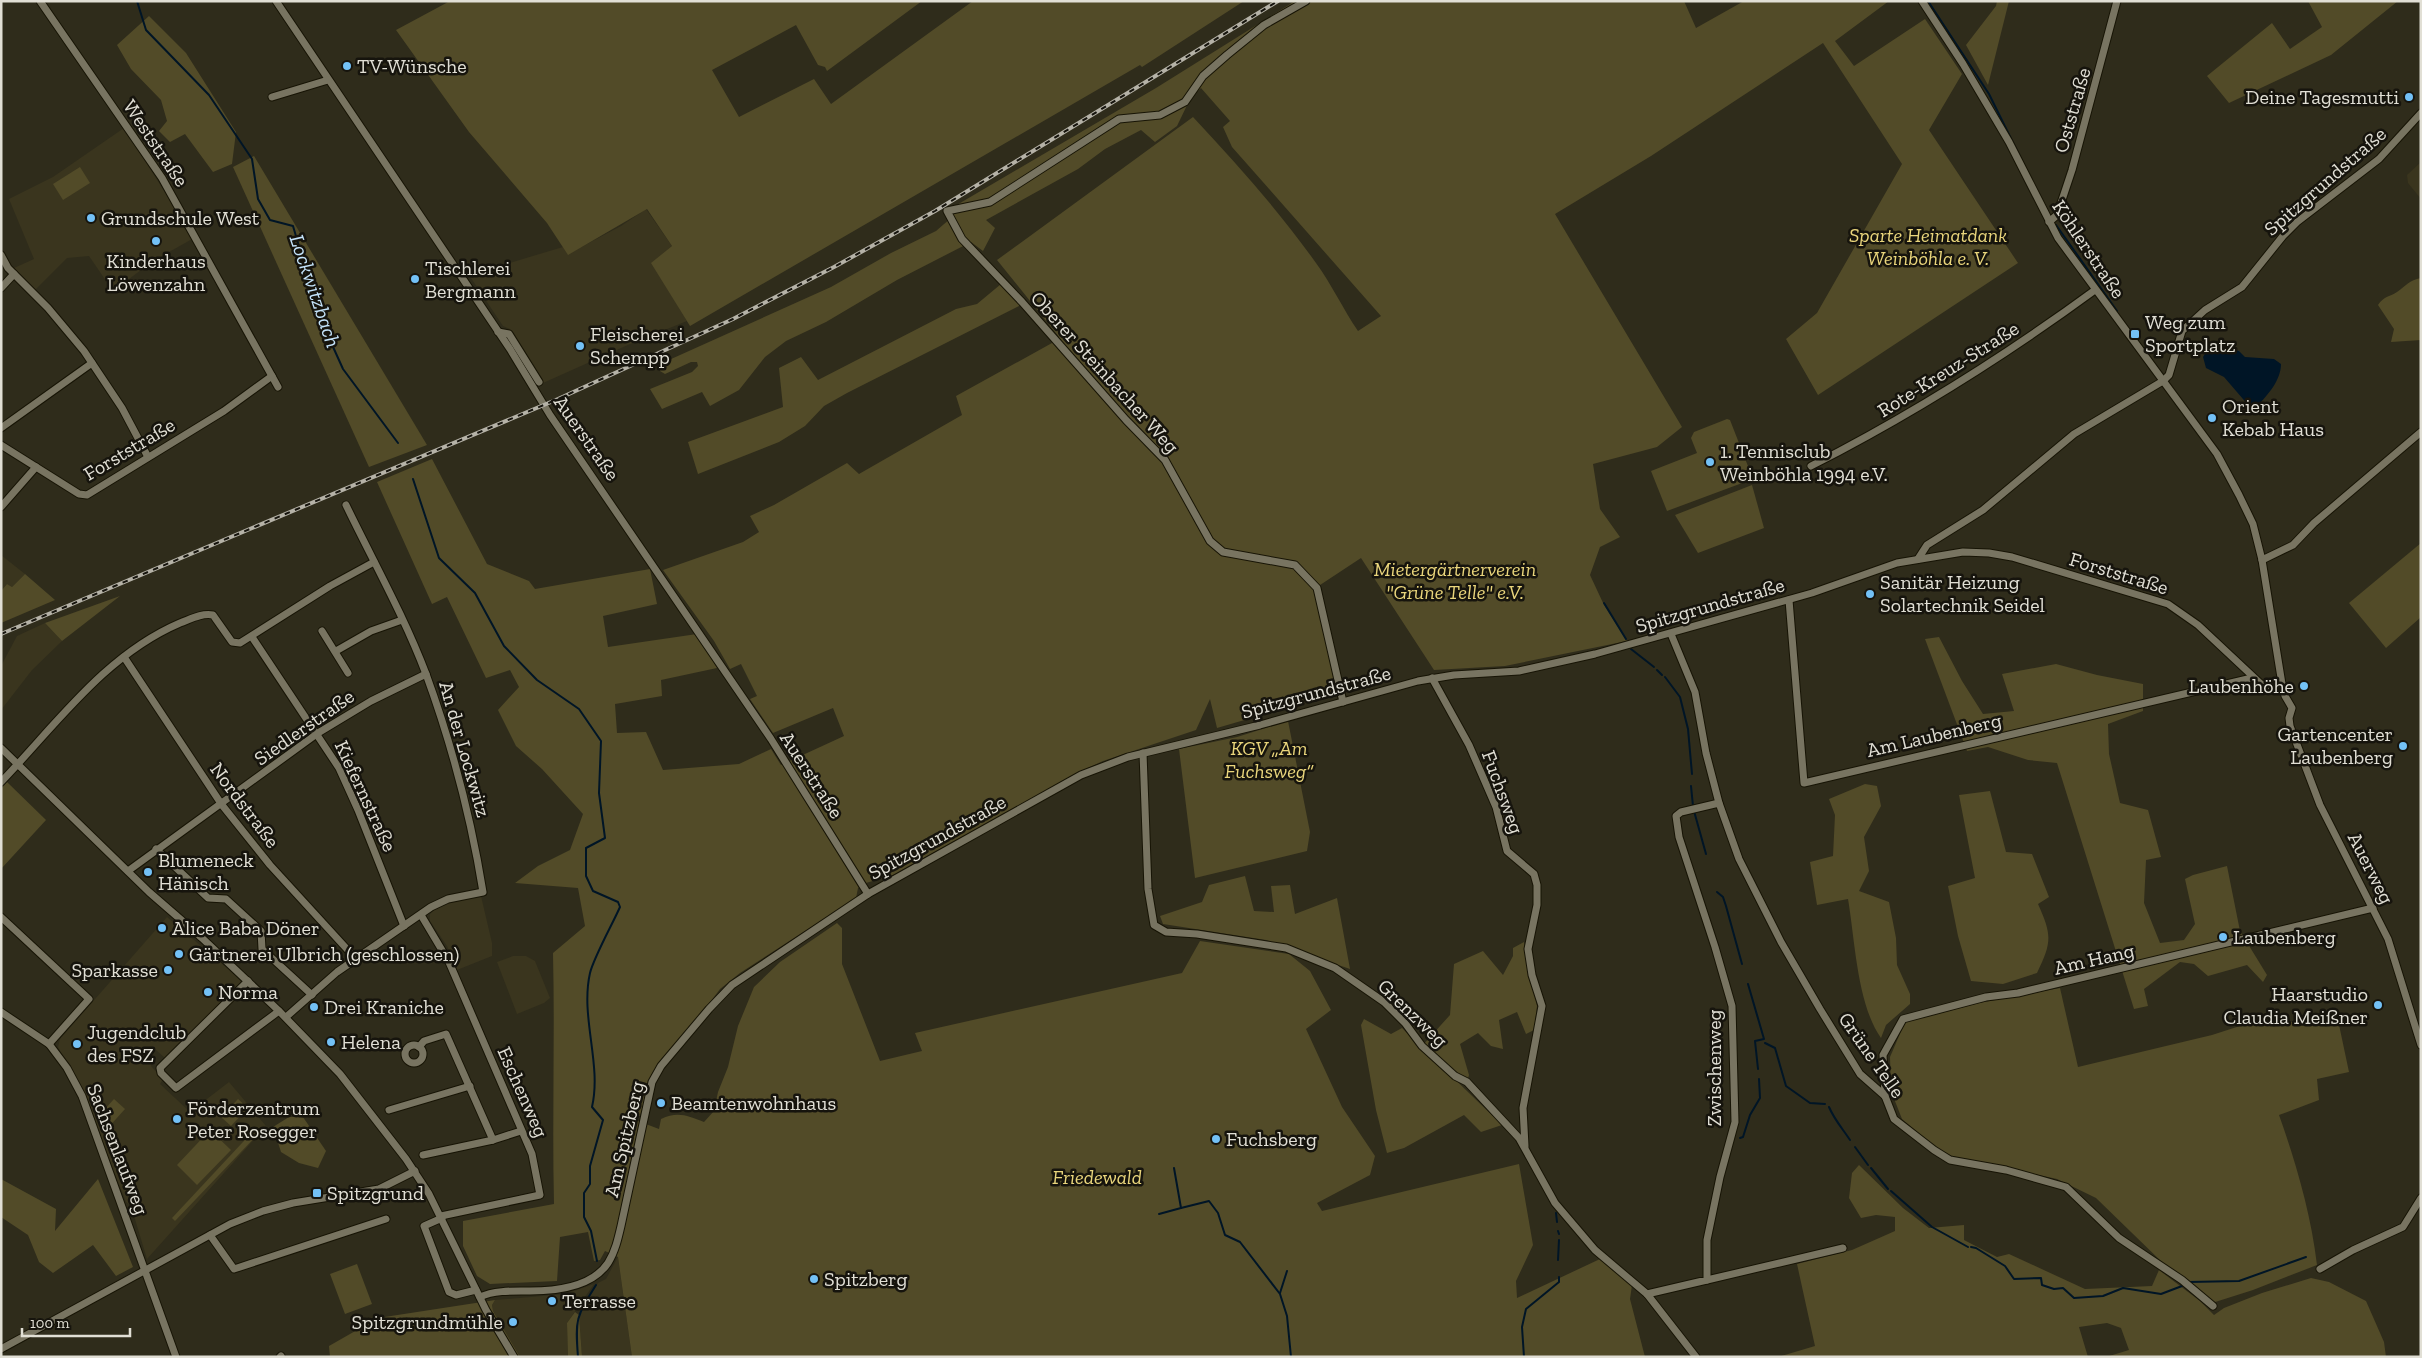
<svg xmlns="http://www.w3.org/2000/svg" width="2422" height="1358" font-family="'Zilla Slab',serif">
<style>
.built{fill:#3a351e}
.green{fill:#524b28}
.water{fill:#001526}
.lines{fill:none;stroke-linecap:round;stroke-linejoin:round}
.stream{stroke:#001526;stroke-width:2}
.minor-casing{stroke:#171405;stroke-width:9}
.minor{stroke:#787461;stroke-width:7}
.rail-casing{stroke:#b5b2a7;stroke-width:4}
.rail{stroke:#16140d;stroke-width:2;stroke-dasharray:5.5;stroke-linecap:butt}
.poi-dot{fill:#73c1f6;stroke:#16140d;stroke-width:2}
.labels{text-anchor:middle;stroke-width:5;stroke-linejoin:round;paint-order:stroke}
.poi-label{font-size:20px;fill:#e1dfd5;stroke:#16140d;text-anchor:start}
.street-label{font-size:20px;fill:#e1dfd5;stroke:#16140d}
.park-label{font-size:20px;font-style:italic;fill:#ead67c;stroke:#16140d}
.water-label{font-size:21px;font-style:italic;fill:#c5e4fb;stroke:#16140d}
</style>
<rect width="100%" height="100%" fill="#2f2c1b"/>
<!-- built -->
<g class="built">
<path d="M124 128 194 238 153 261 113 291 89 256 67 258 35 290 14 268 34 259 9 199 53 177Z"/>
<path d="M2421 162V199L2408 183 2407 175Z"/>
<path d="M646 209 672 246 652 263 687 321 630 344 543 383 510 329 503 326 469 275 563 247 568 254 621 226Z"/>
<path d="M1 555 25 574 12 587 7 584 1 591Z"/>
<path d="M45 623 62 641 32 670 1 710V666L17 636Z"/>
<path d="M481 896 492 943V956L457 970 447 946 430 921V914L435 909 449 903 466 898Z"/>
<path d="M167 917 242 981 165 1058 156 1050 148 1059 151 1063V1066L163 1079 160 1084 190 1112 229 1082 266 1126 147 1259 131 1206 126 1202 88 1107 58 1047 60 1039Z"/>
<path d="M513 956H526L535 961 550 998 544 1003 517 1014 497 962Z"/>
<path d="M618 1257 632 1357H582L579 1315 598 1283 606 1279Z"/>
<path d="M594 1284 567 1323 568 1357H520L493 1311 492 1305 495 1300 565 1294Z"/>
</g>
<!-- green -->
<g class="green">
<path d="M450 1H922L827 71 825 67 818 65 796 25 712 70 739 117 814 79 831 104 973 1H1244L1142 67 1140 65 690 326 651 263 672 246 647 209 568 255 547 223 469 132 396 30Z"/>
<path d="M1295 1H1684L1696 28 1744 1H1889L1835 41 1854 66 1925 19 1962 74 1929 130 2018 263 1818 395 1786 339 1817 313 1902 164 1823 43 1651 156 1555 214 1682 427 1657 447 1593 464 1600 509 1620 537 1600 547 1590 575 1604 605 1627 641 1505 666 1434 670 1361 558 1314 589 1338 693 1217 728 1210 699 1196 730 1103 761 1079 772 893 875 866 883 858 888 856 898 740 973 720 989 649 1084 640 1116H630V1118L659 1129 661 1119C678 1111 688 1116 704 1122L714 1111 718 1092 728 1067 738 1026 754 987 780 962 837 923 842 928V964L880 1061 922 1051 915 1033 1182 973 1200 941 1289 954 1310 971 1331 1010 1306 1029 1342 1107 1375 1156 1370 1175 1317 1203 1322 1211 1519 1164 1533 1245 1516 1281 1517 1298 1600 1259 1632 1285 1630 1299 1645 1357H632L618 1257 605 1251 600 1260 594 1261 588 1232 560 1237 557 1281 490 1284 477 1276 463 1246V1221L554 1204C552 1120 555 1037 553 953L585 926 578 888 515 883 538 866 570 850 583 814 542 769 516 746 498 710 519 687 510 670 486 678 447 597 432 604 377 482 432 459 487 564 529 581 535 589 650 569 657 604 603 616 608 647 697 634 717 668 661 680 662 696 615 704 617 733 646 732 663 770 739 764 771 749 781 765 844 736 833 708 773 733 750 699 757 696 741 664 730 669 714 641 663 570 743 542 759 532 750 516 774 505 847 463 859 474 962 415 956 396 1052 343 1059 337 997 260 1193 117C1237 164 1279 211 1316 263 1332 285 1343 309 1358 331L1381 316 1232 147 1223 127 1230 121 1201 88 1191 97 1177 126 1155 142 1141 130 1105 149 1078 169 986 220 995 228 983 251 971 242 897 280 826 322 786 341 765 357 739 390 710 406 702 392 662 409 650 389 692 372 698 366 697 362H691L665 374 660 371V364L831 287 891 253 936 231 951 218 955 206 1156 88Z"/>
<path d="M1997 1H2009L1988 85 1966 45 1996 6Z"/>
<path d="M2308 1H2398L2331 55 2229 103 2207 76 2272 23 2290 49 2322 27Z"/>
<path d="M149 16 186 53 236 132 232 164 213 172 185 134 170 142 159 131 167 121 161 100 131 69 117 45Z"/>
<path d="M254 156 427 445 369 467 233 167Z"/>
<path d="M80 167 90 183 63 200 53 184Z"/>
<path d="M2421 278V340L2391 342 2394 329 2378 305C2384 296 2389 297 2397 292 2406 286 2409 280 2421 278Z"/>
<path d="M1001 284 1021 305 847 393 824 406 805 426 779 442 698 474 688 442 783 407 779 368 801 357 818 380 956 309 977 304Z"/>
<path d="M1727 419 1730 420 1753 479 1667 511 1651 471 1697 453 1691 438 1694 432Z"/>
<path d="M1752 485 1764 528 1698 553 1675 515Z"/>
<path d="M2421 543V617L2386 648 2349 603Z"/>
<path d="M25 574 55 600 1 623V591L7 584 12 587Z"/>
<path d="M120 596 62 641 45 623Z"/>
<path d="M1939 637 1962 681 1983 714 2014 711 2002 674 2056 664 2097 675 2143 684V711L2108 724 2109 754 2120 803 2148 810 2161 857 2146 860 2144 903 2160 943 2184 940 2195 924 2185 879 2193 875 2227 866 2240 931 2267 975 2263 982 2247 965 2208 976 2194 964 2180 962 2144 989 2148 1006 2134 1009 2057 763 2028 760 1988 747 1967 751 1925 639Z"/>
<path d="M1288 721 1310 832 1307 851 1195 878 1179 749 1237 737Z"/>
<path d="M7 782 46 820 1 869V789Z"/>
<path d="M1865 784 1877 786 1881 806 1864 837 1869 871 1859 891 1889 902 1896 938 1897 965 1910 994V1004L1886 1025 1881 1038C1857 1004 1855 940 1848 899L1817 905 1810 862 1833 856 1835 815 1829 799Z"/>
<path d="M1990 791 2006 852 2032 854 2049 897 2038 904C2052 935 2052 942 2037 973L2003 984 1971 981 1958 936 1948 886 1975 878 1959 795Z"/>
<path d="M1245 876 1254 911 1274 912 1271 886 1290 885 1295 914 1337 898 1350 969 1266 940 1163 924 1160 916 1202 902 1209 885Z"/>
<path d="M1524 942 1537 1006 1534 1030 1526 1034 1517 1012 1499 1020 1503 1049 1491 1046 1478 1033 1460 1044 1469 1075 1467 1082 1422 1046 1450 1015 1454 964 1483 951 1503 975 1513 956V948Z"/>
<path d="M2060 988 2078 1067 2212 1035 2246 1024 2338 1020 2349 1072 2317 1079 2319 1100 2279 1115C2296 1163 2311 1214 2317 1265L2253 1290 2212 1303 2166 1266 2096 1198 2057 1179 1952 1156 1935 1147 1902 1119 1891 1091 1890 1057 1905 1022 1979 1003Z"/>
<path d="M1364 1019 1391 1034 1402 1028 1502 1125 1481 1132 1464 1115 1404 1148 1387 1153 1376 1110 1361 1025Z"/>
<path d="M114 1099 125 1109 107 1129 96 1119Z"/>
<path d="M238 1099 248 1108 231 1126 221 1117Z"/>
<path d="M289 1117H303L326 1151 318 1168 299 1163 281 1152 273 1127Z"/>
<path d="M256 1128 260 1132 175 1221 172 1218Z"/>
<path d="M210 1130 231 1150 197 1185 177 1165Z"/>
<path d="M1859 1165 1903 1208 1929 1228 1964 1225V1240L1997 1257 2009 1254 2085 1289 2152 1286 2159 1270 2200 1301 2214 1315 2224 1308 2262 1293 2311 1278 2329 1282 2366 1301 2384 1342 2386 1357H2106L2129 1350 2121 1328 2107 1323 2079 1327 2088 1357H1778L1815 1346 1797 1264 1852 1250 1895 1231V1217L1876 1215 1861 1218 1849 1198 1852 1173Z"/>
<path d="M1 1179 56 1209 55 1231 98 1179 133 1267 116 1276 93 1245 53 1273 39 1262 28 1235 1 1217Z"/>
<path d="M357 1264 372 1304 345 1314 330 1274Z"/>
<path d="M495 1300 492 1305 493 1311 520 1357H330L329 1346 378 1318Z"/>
<path d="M575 1312 579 1315 582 1357H568L567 1323Z"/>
</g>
<!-- water -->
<path class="water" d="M2212 342 2239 351 2245 357 2274 359 2281 364C2281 380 2268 395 2257 406H2249L2224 377 2206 368 2203 357Z"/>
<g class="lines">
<!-- stream -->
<g class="stream">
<path d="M137 1 146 30 209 95 252 159 258 199 270 220 293 226 320 318 343 369 398 443"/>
<path d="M1928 1 1989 94 2025 167"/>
<path d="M2056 225 2117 311"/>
<path d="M413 479 439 558 475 593 504 646 537 680 579 709 601 741 599 793 605 838 586 848V876L593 891 618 902 620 907C612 925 594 957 590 973 580 1017 602 1064 592 1107L603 1120 590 1166V1184L584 1193V1217L591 1231 597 1261"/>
<path d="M1604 603 1626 639"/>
<path d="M1631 649 1654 667"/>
<path d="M1657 670 1662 675"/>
<path d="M1665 677 1680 697 1688 729 1692 774"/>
<path d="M1691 786 1693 806"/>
<path d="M1694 811 1706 854"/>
<path d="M1717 892 1723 897 1726 906 1742 964"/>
<path d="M1748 984 1764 1039 1755 1041 1758 1069"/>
<path d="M1765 1043 1775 1048 1786 1086 1810 1103 1825 1104"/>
<path d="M1829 1107C1834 1119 1842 1128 1850 1140"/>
<path d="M1740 1138 1743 1137 1750 1115 1760 1098 1759 1079"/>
<path d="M1855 1147 1868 1165"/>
<path d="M1174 1168 1181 1208 1209 1201 1218 1213 1225 1235 1240 1242 1280 1294 1287 1316 1291 1357"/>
<path d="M1871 1168 1888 1189"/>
<path d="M1891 1191 1932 1227 1968 1247"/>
<path d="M1556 1213 1557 1222"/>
<path d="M1159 1214 1181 1208"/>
<path d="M1558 1231 1559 1234"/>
<path d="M1971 1247 1976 1248 2005 1266 2014 1279 2041 1278 2042 1285 2054 1289 2063 1288 2074 1298 2103 1296 2123 1288 2161 1294 2182 1286"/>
<path d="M1558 1260 1559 1240"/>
<path d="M2189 1282 2239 1281 2306 1257"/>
<path d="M1280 1293 1287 1271"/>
<path d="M578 1357C575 1319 576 1317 596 1285"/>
<path d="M1524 1357 1522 1327 1526 1309 1559 1282V1277"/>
</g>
<defs>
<g id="minor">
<path d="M40 1 162 178 278 387"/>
<path d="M276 1 510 349 550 415 771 739 868 894"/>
<path d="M1306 1 1264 25 1227 55 1203 76 1185 102 1160 115 1119 119 990 202 947 211 962 239 1022 302 1126 420 1165 460 1210 541 1223 552 1295 565 1317 588 1343 702"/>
<path d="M1922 1 1963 64 2009 142 2058 238 2217 454 2239 495 2253 524 2262 560 2282 684 2285 696 2292 708 2289 718 2290 726 2320 805 2388 939 2421 1045"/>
<path d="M272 97 328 80"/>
<path d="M2049 222 2057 215 2072 170 2117 1"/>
<path d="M1 255 8 268 48 308 84 351 122 408 148 457"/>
<path d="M1 288 14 274"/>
<path d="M498 332 509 334 539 382"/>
<path d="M1 428 92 363"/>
<path d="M1 445 79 494 87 495 224 411 272 376"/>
<path d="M1811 466C1911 415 2005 356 2095 290"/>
<path d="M1 507 36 467"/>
<path d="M1918 559 1927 545 1983 510 2074 434 2163 381 2169 375 2182 331 2205 310 2242 287 2283 236 2297 222 2379 159 2421 113"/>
<path d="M2262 560 2293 545 2314 523 2421 432"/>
<path d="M1789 600 1804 783 2252 678"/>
<path d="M322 631 348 673"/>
<path d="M1671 634 1695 692 1706 753 1719 803 1739 859 1781 942 1820 1009 1860 1074 1885 1096 1894 1119 1934 1150 1950 1160 2006 1170 2066 1187 2119 1238 2182 1280 2213 1306"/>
<path d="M252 637 339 768 358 810 404 926"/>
<path d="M336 651 371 631 402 620"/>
<path d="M124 657 222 805 270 865 356 959"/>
<path d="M1432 678 1469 745 1496 807 1507 851 1534 874 1537 885V905L1528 949 1532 975 1542 1006 1523 1108 1525 1146"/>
<path d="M1 748 149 892 202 938 279 1011 340 1074 406 1159 429 1194 486 1310 514 1357"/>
<path d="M1143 753 1148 889 1154 925 1166 932 1197 934 1286 948 1335 968 1384 1002 1405 1023 1422 1046 1455 1076 1467 1082 1519 1138 1555 1203 1595 1250 1647 1294 1696 1357"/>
<path d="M1 782C56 725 105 655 180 623 191 619 201 613 213 615L232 642 240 643 330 586 374 562"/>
<path d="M156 849 208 898 226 899 261 931 262 949 312 995"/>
<path d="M128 871 318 733 371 701 426 674"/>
<path d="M421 915 449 962 532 1154 540 1195 441 1216"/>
<path d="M1 917 89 999 49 1044 1 1012"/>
<path d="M248 981 160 1068 161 1073 176 1088 279 1011"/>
<path d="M286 1017 337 972 431 907 448 899 483 892C471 818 452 745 426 674 404 616 373 561 346 505"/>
<path d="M49 1044 67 1068 82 1096 176 1357"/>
<circle cx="414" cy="1054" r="9"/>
<path d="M419 1047 424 1041 446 1034 493 1140"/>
<path d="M1885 1096 1883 1055 1903 1019 1986 997 2018 993 2373 908"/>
<path d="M389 1110 470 1086"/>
<path d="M423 1155 493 1140 521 1131"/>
<path d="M442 1218 424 1226 449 1292 456 1295 476 1290"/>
<path d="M210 1235 234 1269 386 1219"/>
<path d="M2320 1269 2353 1250 2403 1227 2421 1198"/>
<path d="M1707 1280 1843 1248"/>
<path d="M1647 1294 1707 1280V1240L1720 1177 1735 1122 1732 1006 1715 947 1679 837 1676 816 1681 812 1719 803"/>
<path d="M480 1297C495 1290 514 1291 530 1291 556 1291 592 1287 608 1263 615 1252 618 1239 621 1226L652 1082 661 1066 709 1009 732 985 868 894 1081 775 1128 757 1260 725 1418 681 1454 675 1519 671 1595 654 1812 593 1897 563 1963 552 1989 553 2012 557 2168 604 2198 625 2261 684 2274 687 2282 684"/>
<path d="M1 1349 230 1224 263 1211 293 1203 379 1189 415 1171"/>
<path d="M280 1357 281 1356"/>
</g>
</defs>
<!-- minor casing -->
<use href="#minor" class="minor-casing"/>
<!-- minor -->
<use href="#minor" class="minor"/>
<defs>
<path id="rail" d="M1 634 558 399 733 319 834 267 935 211 1278 1"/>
</defs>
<!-- rail casing -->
<use href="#rail" class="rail-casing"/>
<!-- rail -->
<use href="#rail" class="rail"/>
</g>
<!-- markers -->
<g class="poi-dot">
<circle cx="347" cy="66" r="5"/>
<circle cx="2409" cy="97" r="5"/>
<circle cx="91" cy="218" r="5"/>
<circle cx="156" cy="241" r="5"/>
<circle cx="415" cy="279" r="5"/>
<rect x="2130" y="329" width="10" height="10" rx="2.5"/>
<circle cx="580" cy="346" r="5"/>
<circle cx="2212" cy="418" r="5"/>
<circle cx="1710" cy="462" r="5"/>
<circle cx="1870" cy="594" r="5"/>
<circle cx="2304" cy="686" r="5"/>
<circle cx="2403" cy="746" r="5"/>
<circle cx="148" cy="872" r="5"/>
<circle cx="162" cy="928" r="5"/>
<circle cx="2223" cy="937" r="5"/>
<circle cx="179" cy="954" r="5"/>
<circle cx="168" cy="970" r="5"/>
<circle cx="208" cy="992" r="5"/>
<circle cx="2378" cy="1005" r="5"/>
<circle cx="314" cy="1007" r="5"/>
<circle cx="331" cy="1042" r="5"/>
<circle cx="77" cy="1044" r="5"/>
<circle cx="661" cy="1103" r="5"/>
<circle cx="177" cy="1119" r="5"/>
<circle cx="1216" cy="1139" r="5"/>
<rect x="312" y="1188" width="10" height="10" rx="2.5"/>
<circle cx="814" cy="1279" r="5"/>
<circle cx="552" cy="1301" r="5"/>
<circle cx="513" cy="1322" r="5"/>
</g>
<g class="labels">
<!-- poi labels -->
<g class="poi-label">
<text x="357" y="73">TV-Wünsche</text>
<text x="2399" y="104" text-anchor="end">Deine Tagesmutti</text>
<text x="101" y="225">Grundschule West</text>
<text x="156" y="268" text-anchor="middle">Kinderhaus<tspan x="156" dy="23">Löwenzahn</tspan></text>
<text x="425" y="275">Tischlerei<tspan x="425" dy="23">Bergmann</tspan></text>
<text x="2145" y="329">Weg zum<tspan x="2145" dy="23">Sportplatz</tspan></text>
<text x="590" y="341">Fleischerei<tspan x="590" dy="23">Schempp</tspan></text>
<text x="2222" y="413">Orient<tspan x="2222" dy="23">Kebab Haus</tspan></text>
<text x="1720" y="458">1. Tennisclub<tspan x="1720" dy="23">Weinböhla 1994 e.V.</tspan></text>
<text x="1880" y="589">Sanitär Heizung<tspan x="1880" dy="23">Solartechnik Seidel</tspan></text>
<text x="2294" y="693" text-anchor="end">Laubenhöhe</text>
<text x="2393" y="741" text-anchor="end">Gartencenter<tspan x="2393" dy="23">Laubenberg</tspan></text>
<text x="158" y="867">Blumeneck<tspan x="158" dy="23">Hänisch</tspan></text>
<text x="172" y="935">Alice Baba Döner</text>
<text x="2233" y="944">Laubenberg</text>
<text x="189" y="961">Gärtnerei Ulbrich (geschlossen)</text>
<text x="158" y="977" text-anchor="end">Sparkasse</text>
<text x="218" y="999">Norma</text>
<text x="2368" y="1001" text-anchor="end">Haarstudio<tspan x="2368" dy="23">Claudia Meißner</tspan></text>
<text x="324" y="1014">Drei Kraniche</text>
<text x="87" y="1039">Jugendclub<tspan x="87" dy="23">des FSZ</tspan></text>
<text x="341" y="1049">Helena</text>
<text x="671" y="1110">Beamtenwohnhaus</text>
<text x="187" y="1115">Förderzentrum<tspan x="187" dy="23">Peter Rosegger</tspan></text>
<text x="1226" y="1146">Fuchsberg</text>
<text x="327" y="1200">Spitzgrund</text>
<text x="824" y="1286">Spitzberg</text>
<text x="562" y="1308">Terrasse</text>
<text x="503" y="1329" text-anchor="end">Spitzgrundmühle</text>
</g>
<!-- street labels -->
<g class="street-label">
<text transform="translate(2072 110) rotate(-74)" y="7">Oststraße</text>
<text transform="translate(156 143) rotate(56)" y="7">Weststraße</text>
<text transform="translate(2325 181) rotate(-41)" y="7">Spitzgrundstraße</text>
<text transform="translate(2089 249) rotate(56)" y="7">Köhlerstraße</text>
<text transform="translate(1948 369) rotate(-32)" y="7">Rote-Kreuz-Straße</text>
<text transform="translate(1105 372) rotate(48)" y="7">Oberer Steinbacher Weg</text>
<text transform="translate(587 438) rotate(55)" y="7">Auerstraße</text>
<text transform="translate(129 449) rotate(-31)" y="7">Forststraße</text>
<text transform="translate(2119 573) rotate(17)" y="7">Forststraße</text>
<text transform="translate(1710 605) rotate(-16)" y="7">Spitzgrundstraße</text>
<text transform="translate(1316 692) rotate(-15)" y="7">Spitzgrundstraße</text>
<text transform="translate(304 727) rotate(-35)" y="7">Siedlerstraße</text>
<text transform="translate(1934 735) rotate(-13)" y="7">Am Laubenberg</text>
<text transform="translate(465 749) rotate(74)" y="7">An der Lockwitz</text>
<text transform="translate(812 775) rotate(57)" y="7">Auerstraße</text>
<text transform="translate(1503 792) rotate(70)" y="7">Fuchsweg</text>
<text transform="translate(366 796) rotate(65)" y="7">Kiefernstraße</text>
<text transform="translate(245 805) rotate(53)" y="7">Nordstraße</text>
<text transform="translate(937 837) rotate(-29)" y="7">Spitzgrundstraße</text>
<text transform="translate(2371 868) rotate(63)" y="7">Auerweg</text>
<text transform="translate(2094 959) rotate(-13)" y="7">Am Hang</text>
<text transform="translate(1413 1013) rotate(44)" y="7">Grenzweg</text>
<text transform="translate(1872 1055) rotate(55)" y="7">Grüne Telle</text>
<text transform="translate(1714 1068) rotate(-90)" y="7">Zwischenweg</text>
<text transform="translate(523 1092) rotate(66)" y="7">Eschenweg</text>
<text transform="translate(624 1139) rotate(-77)" y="7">Am Spitzberg</text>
<text transform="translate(118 1149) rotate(69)" y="7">Sachsenlaufweg</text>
</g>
<!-- park labels -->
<g class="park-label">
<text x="1928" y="242">Sparte Heimatdank<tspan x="1928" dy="23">Weinböhla e. V.</tspan></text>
<text x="1455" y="576">Mietergärtnerverein<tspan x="1455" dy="23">"Grüne Telle" e.V.</tspan></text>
<text x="1269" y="755">KGV „Am<tspan x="1269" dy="23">Fuchsweg“</tspan></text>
<text x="1097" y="1184">Friedewald</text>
</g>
<!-- water labels -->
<g class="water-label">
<text transform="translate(315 291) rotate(71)" y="7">Lockwitzbach</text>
</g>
</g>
<!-- border -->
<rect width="2422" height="1358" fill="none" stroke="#e1dfd5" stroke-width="5"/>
<!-- scale -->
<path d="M22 1328v8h108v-8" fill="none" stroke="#e1dfd5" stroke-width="2.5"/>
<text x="30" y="1328" font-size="15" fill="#e1dfd5" stroke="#16140d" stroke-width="4" paint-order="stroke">100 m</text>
</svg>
